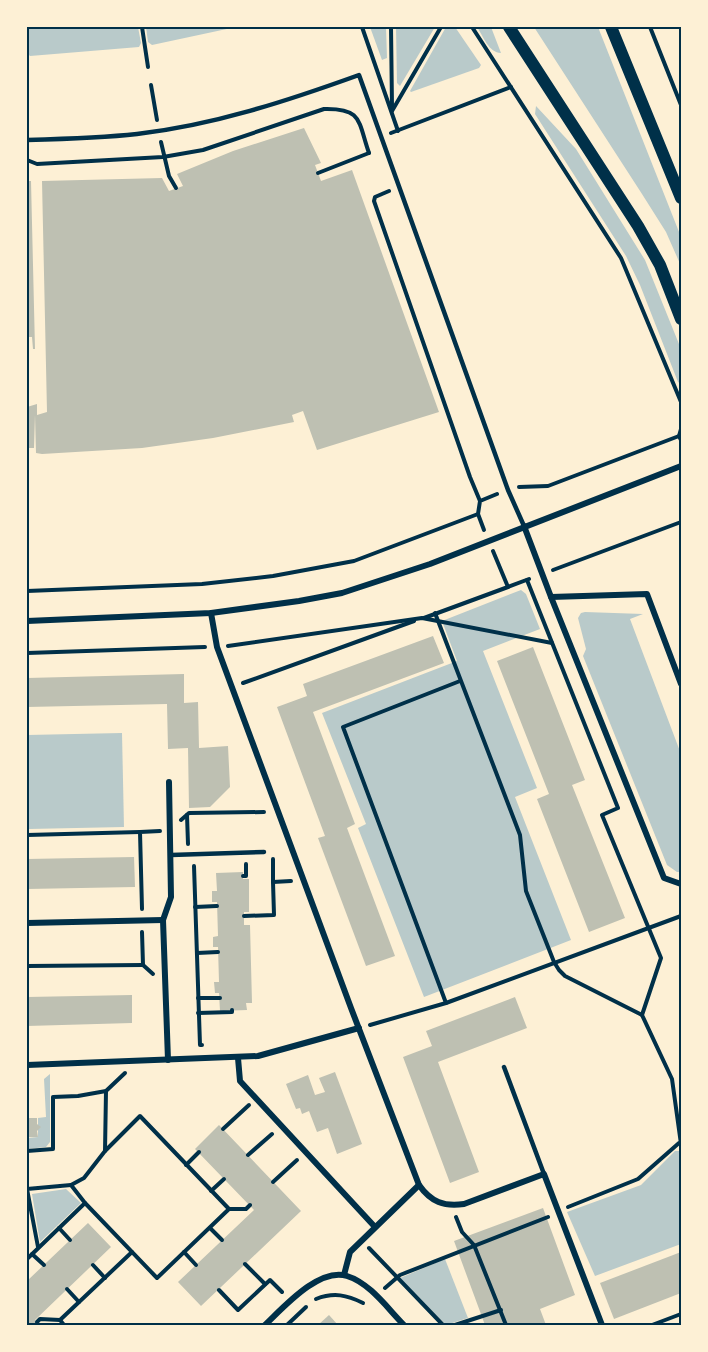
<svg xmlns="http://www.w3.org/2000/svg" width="708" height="1352" font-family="'DejaVu Sans',sans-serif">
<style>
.green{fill:#b9caca}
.building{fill:#bec0b2}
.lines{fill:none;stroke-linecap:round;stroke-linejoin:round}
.path{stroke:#003049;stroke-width:4}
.service{stroke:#003049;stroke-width:4.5}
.minor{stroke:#003049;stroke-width:6}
.secondary{stroke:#003049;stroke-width:12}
.neatline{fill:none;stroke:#003049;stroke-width:2}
</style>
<rect width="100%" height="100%" fill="#fdf0d5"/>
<!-- green -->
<g class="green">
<path d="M27 27H138L141 43 139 47 30 56 27 53Z"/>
<path d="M146 27H236L152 45 148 42Z"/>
<path d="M370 27H386L387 58 382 60Z"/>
<path d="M396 27H435L400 86 397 83Z"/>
<path d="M446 27H455L481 65 479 68 411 92 410 91Z"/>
<path d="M477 27H491L501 53C489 53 483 36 477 27Z"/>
<path d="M534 27H598L681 237V266L666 232 642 194Z"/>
<path d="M536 106 576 149 645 260 681 349V384L678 382 640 285 626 256 535 114Z"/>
<path d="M521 590 526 594 540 629 483 651 537 788 515 797 571 940 424 997 358 828 366 824 322 713 457 661 442 621Z"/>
<path d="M585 612 643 614 630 619 681 754V872H677L667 865 583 656 586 649 578 618 581 613Z"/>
<path d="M122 733 124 827 29 829 27 735Z"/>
<path d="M50 1074V1142L46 1147 27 1149V1138L38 1137V1118L46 1117 44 1079Z"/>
<path d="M675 1151H681V1244L595 1276 567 1212 641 1185Z"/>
<path d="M66 1189 81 1203 40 1242 32 1194Z"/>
<path d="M445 1259 468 1318 446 1325 400 1278Z"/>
</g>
<!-- building -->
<g class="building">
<path d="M304 128 321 163 315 165 321 181 352 170 439 412 317 450 303 411 292 415 294 422 213 438 142 448 42 454 36 453 35 415 34 448H27V407L37 404V415L47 412 42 181 162 178 169 191 183 186 177 174 233 151Z"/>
<path d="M27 181H31L35 349H33L32 337H27Z"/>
<path d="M433 636 444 663 313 712 355 824 347 828 395 956 366 966 318 838 325 836 277 707 307 696 303 684Z"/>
<path d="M533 647 585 780 572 785 625 918 589 932 537 799 549 794 497 661Z"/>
<path d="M184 674V703L198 702 199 748 228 746 230 787 210 807 189 808 188 748 168 749 167 704 27 707V678Z"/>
<path d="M134 857 135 887 27 889V859Z"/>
<path d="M243 872V879H249V912H244V925H250L252 1003H246L247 1010 220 1011 219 993H215L214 982H219L218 947H213V937L218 936 217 902H212V891H217L216 873Z"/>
<path d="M132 995V1023L27 1026V997Z"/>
<path d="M515 997 527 1028 438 1062 479 1172 450 1183 403 1057 432 1046 426 1031Z"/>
<path d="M335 1072 362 1144 337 1154 328 1128 317 1132 309 1111 302 1114 300 1108 296 1109 286 1084 308 1075 315 1095 325 1092 319 1078Z"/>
<path d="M27 1118H37V1124L41 1127 37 1131 38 1137H27Z"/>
<path d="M219 1125 301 1211 201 1306 178 1282 254 1210 195 1149Z"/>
<path d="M543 1208 575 1295 540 1309 546 1325H485L454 1241Z"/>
<path d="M88 1223 111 1247 35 1320 40 1325H27V1281Z"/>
<path d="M681 1252V1293L614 1319 600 1283Z"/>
<path d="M329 1315 338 1325H318Z"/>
</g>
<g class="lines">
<!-- path -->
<g class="path">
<path d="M142 27 148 67"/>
<path d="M362 27 398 131"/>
<path d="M391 27 392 107"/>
<path d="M472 27 621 258 681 402"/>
<path d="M650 27 681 105"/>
<path d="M151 85 157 120"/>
<path d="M392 111 441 27"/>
<path d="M391 133 511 87"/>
<path d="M161 142 169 176 176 188"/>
<path d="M27 160 37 164 163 157 203 150 324 109C363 108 358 122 369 153"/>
<path d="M318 173 369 153"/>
<path d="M389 191 375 197 374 201 470 477 480 501"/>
<path d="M681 429 679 436 681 440"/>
<path d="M519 487 548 486 679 436"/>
<path d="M478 514 484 530"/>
<path d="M493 551 508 587 529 579"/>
<path d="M553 570 681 522"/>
<path d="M27 591 202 584 273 576 354 561 478 514 480 501 497 494"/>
<path d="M435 613 520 835 526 891 554 962 559 970 565 976 642 1015 661 958 602 815 618 808 527 580"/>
<path d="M424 618 508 587"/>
<path d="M228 646 422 618 552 643"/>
<path d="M27 653 205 647"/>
<path d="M243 683 414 621"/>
<path d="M187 815 188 844"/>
<path d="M181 820 189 813 264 812"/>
<path d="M27 835 140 832"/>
<path d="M273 859V882L291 881"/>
<path d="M194 866 200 1045H202"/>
<path d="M243 876H246V864"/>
<path d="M195 907 217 906"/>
<path d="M142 909 140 832 160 831"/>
<path d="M244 916 274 915 273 882"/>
<path d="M142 932 143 965 153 974"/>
<path d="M197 953 218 952"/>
<path d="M27 966 143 965"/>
<path d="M198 998H220"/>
<path d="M446 1003 343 727 460 681"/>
<path d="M198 1013 232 1012V1010"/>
<path d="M642 1015 672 1079 681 1144"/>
<path d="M370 1025 446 1003 681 916"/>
<path d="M223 1129 249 1105"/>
<path d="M27 1151 53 1149V1097L78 1096 106 1091 125 1073"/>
<path d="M105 1151 106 1091"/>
<path d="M248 1155 272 1134"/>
<path d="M186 1165 199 1152"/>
<path d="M273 1182 297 1160"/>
<path d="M211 1191 224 1179"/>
<path d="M85 1203 157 1278 229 1209H246L250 1205"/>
<path d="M568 1207 638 1179 679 1143"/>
<path d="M456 1217 462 1232 474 1245 506 1325"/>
<path d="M59 1228 70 1240"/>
<path d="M210 1228 222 1240"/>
<path d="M38 1247 27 1189 71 1185"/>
<path d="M369 1248 443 1325"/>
<path d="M184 1252 196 1265"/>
<path d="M32 1254 44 1265"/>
<path d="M27 1259 85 1203 71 1185 84 1178 105 1151 140 1116 229 1209"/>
<path d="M245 1264 265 1284"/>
<path d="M93 1265 105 1278"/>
<path d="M385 1288 400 1275 548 1217"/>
<path d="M67 1289 79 1302"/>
<path d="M219 1290 238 1310 270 1280 282 1292"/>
<path d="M316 1299C334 1292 347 1295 363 1303"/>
<path d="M37 1322 40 1319 60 1320"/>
<path d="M64 1325 60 1320 132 1252"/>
<path d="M287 1325 306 1307"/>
<path d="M455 1325 501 1310"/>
<path d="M652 1325 681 1314"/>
</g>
<!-- service -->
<g class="service">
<path d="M27 140C64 139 101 138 137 134 214 125 287 101 359 75L508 490 524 526"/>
<path d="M171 855 264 852"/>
<path d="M504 1067 544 1174"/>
</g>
<!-- minor -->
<g class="minor">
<path d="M524 526 551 597 647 594 681 684"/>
<path d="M551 597 664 878 681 884"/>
<path d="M211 613 217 647 351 1008 419 1185C431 1202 444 1207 464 1204L544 1174 602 1325"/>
<path d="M27 621 211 613 299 601 342 593 430 564 681 466"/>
<path d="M27 923 163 920"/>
<path d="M238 1058 240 1081 375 1227"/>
<path d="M168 1060 163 920 171 897 169 782"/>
<path d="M27 1065 258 1056 359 1028"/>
<path d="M344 1275 350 1252 419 1185"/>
<path d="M265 1325C283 1308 319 1267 347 1276 370 1283 388 1309 404 1325"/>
</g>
<!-- secondary -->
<g class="secondary">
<path d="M509 27 638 226 660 265 681 319"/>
<path d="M611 27 681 198"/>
</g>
</g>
<!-- border -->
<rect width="708" height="1352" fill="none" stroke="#fdf0d5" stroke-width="57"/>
<rect x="28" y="28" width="652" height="1296" class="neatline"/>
</svg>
